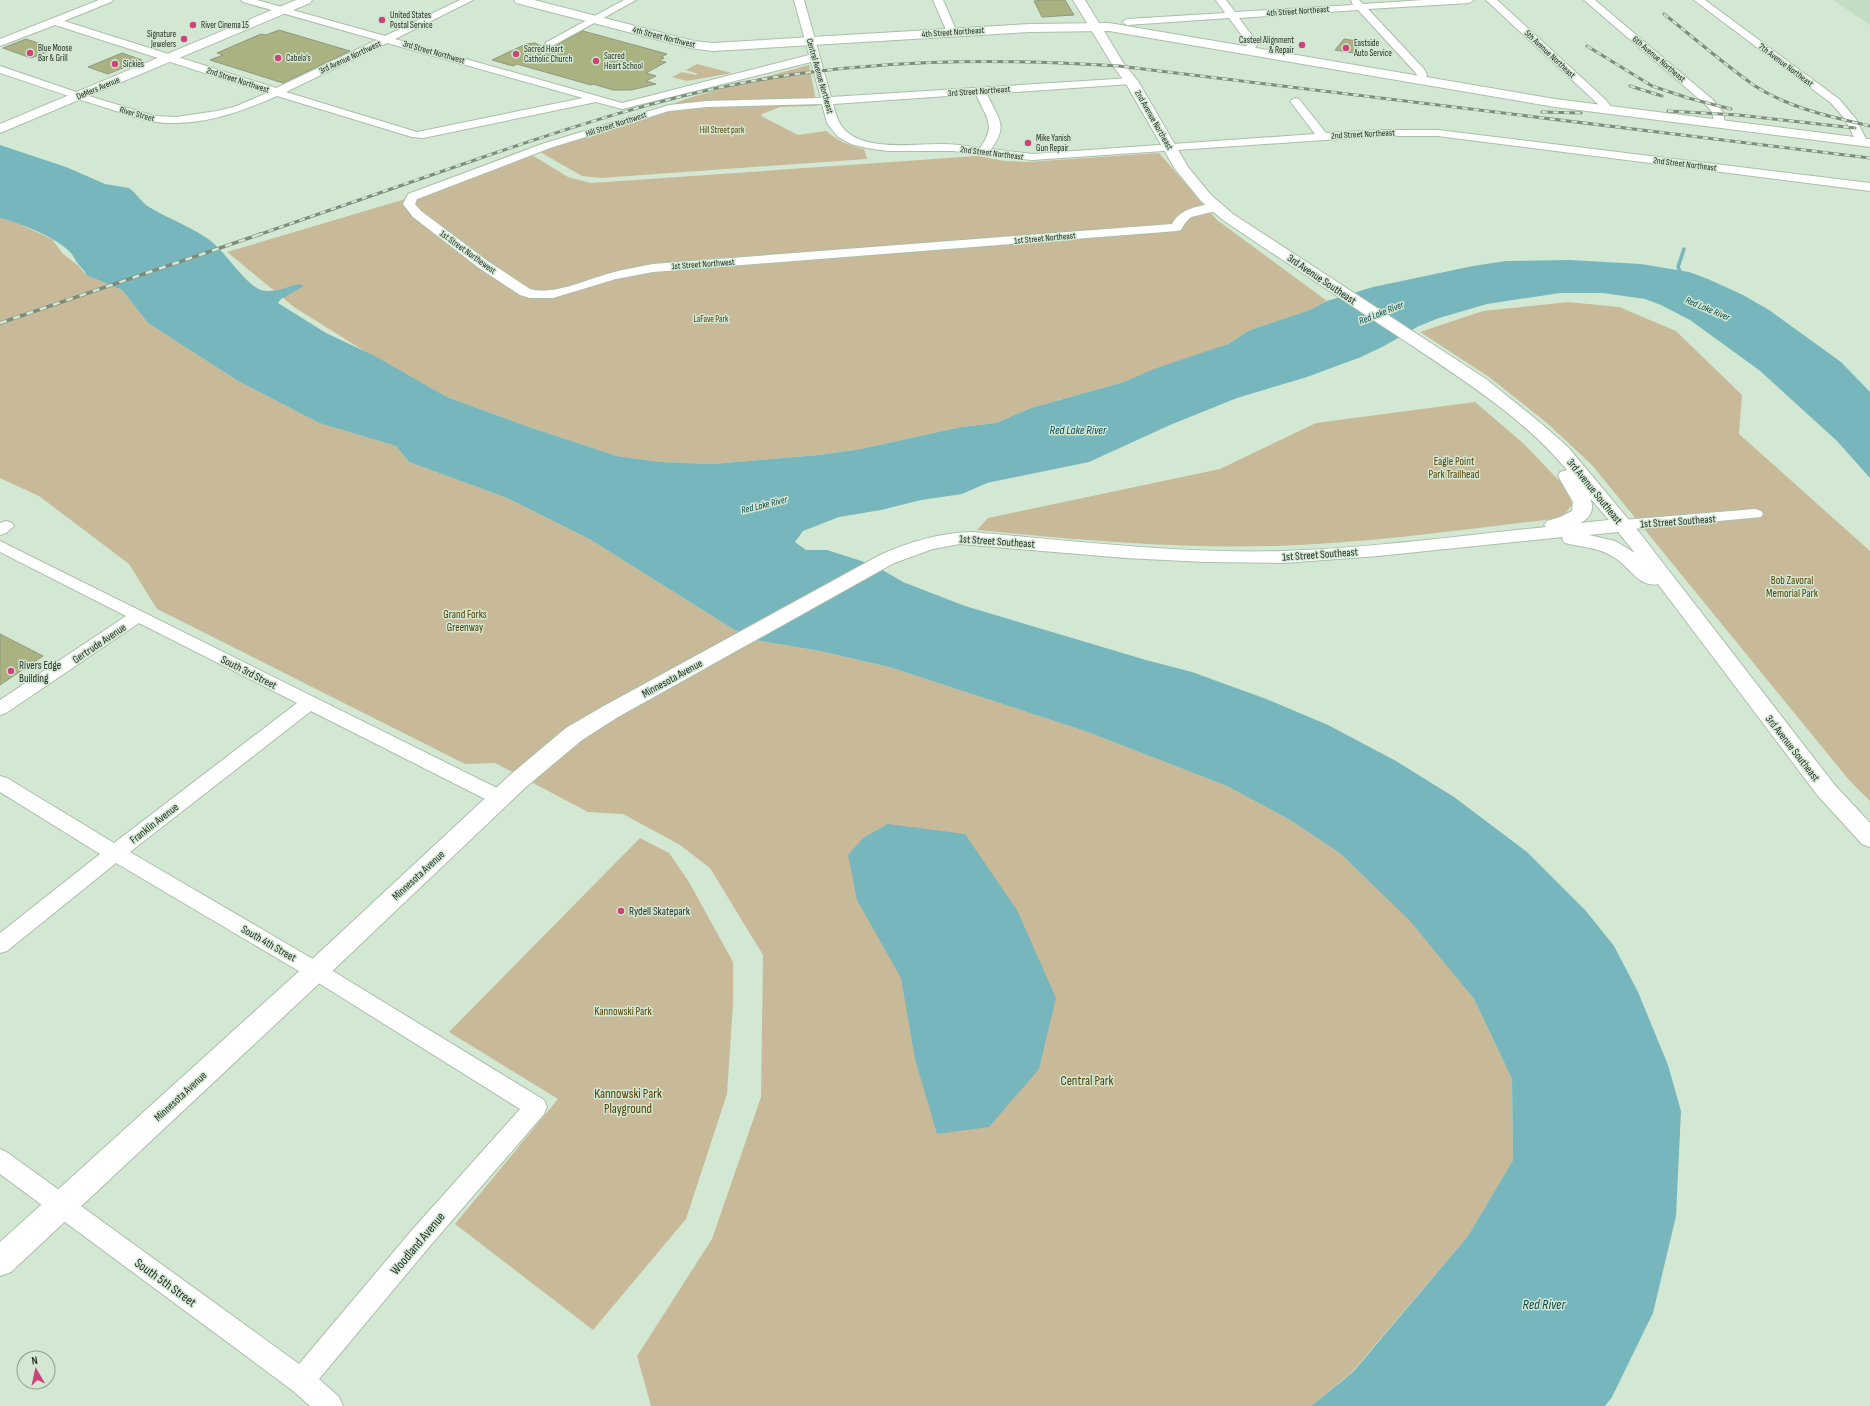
<svg xmlns="http://www.w3.org/2000/svg" width="1870" height="1406" font-family="'Sofia Sans Condensed',sans-serif">
<style>
.built{fill:#c3ddc2}
.green{fill:#c8ba99}
.water{fill:#77b6bc}
.lines{fill:none;stroke-linecap:round;stroke-linejoin:round}
.stream{stroke:#77b6bc;stroke-width:3.5}
.building{fill:#aab282;stroke:#92977e}
.minor-casing{stroke:#aabeaa;stroke-width:2}
.tertiary-casing{stroke:#aabeaa;stroke-width:2}
.primary-casing{stroke:#aabeaa;stroke-width:2}
.minor{fill:#fff;fill-rule:evenodd}
.tertiary{fill:#fff;fill-rule:evenodd}
.primary{fill:#fff;fill-rule:evenodd}
.rail-far1-casing{stroke:#7d8c7d;stroke-width:3}
.rail-casing{stroke:#7d8c7d;stroke-width:3.5}
.rail-far1{stroke:#d3e8d3;stroke-width:2;stroke-dasharray:5.5;stroke-linecap:butt}
.rail{stroke:#d3e8d3;stroke-width:2.5;stroke-dasharray:7;stroke-linecap:butt}
.poi-dot{fill:#ce447a;stroke:#d3e8d3;stroke-width:1.5}
.labels{text-anchor:middle;stroke-width:3;stroke-linejoin:round;paint-order:stroke}
.far-street-label{font-size:9px;fill:#272f27;stroke:#d3e8d3}
.far-poi-label{font-size:9px;fill:#272f27;stroke:#d3e8d3;text-anchor:start}
.far-park-label{font-size:9px;fill:#544004;stroke:#d3e8d3}
.far-water-label{font-size:10px;font-style:italic;fill:#0d474c;stroke:#d3e8d3}
.street-label{font-size:11px;fill:#272f27;stroke:#d3e8d3}
.park-label{font-size:11px;fill:#544004;stroke:#d3e8d3}
.poi-label{font-size:11px;fill:#272f27;stroke:#d3e8d3;text-anchor:start}
.water-label{font-size:12px;font-style:italic;fill:#0d474c;stroke:#d3e8d3}
.near-park-label{font-size:13px;fill:#544004;stroke:#d3e8d3}
.near-street-label{font-size:13px;fill:#272f27;stroke:#d3e8d3}
.near-water-label{font-size:14px;font-style:italic;fill:#0d474c;stroke:#d3e8d3}
</style>
<rect width="100%" height="100%" fill="#d3e8d3"/>
<!-- built -->
<path class="built" d="M1833 0H1870V25Z"/>
<!-- green -->
<g class="green">
<path d="M697 64 732 73 687 81 672 77 682 72 696 75 698 74 686 70Z"/>
<path d="M809 65 817 106 780 107 762 114 761 116 798 135 826 131C838 141 849 146 864 149L867 159 601 178 582 176 540 152 692 97Z"/>
<path d="M1159 153 1217 220 1327 301 1310 310 1250 330 1228 344 1124 382 1031 408 996 423 961 427 861 449 819 455 712 464 660 462 617 456 529 427 447 397 361 349 294 307 227 252 412 197 532 155 568 177 591 183 977 156 1005 161 1027 162Z"/>
<path d="M0 218 17 223 52 239 63 254 79 266 86 275 122 290 148 323 238 381 319 423 396 446 409 462 507 498 591 540 733 629 760 641 820 651 889 667 1085 731 1227 786 1290 820 1341 854 1411 921 1474 999 1512 1079 1513 1160 1468 1236 1352 1372 1311 1406H651L637 1356 712 1239 761 1097 763 955 710 868 680 845 623 814 588 812 495 763 465 764 157 609 129 564 39 496 0 478Z"/>
<path d="M1568 302 1619 307 1676 331 1742 395 1739 434 1870 551V801L1849 780 1592 465 1547 423 1489 377 1420 332 1483 311Z"/>
<path d="M1475 402 1523 443 1570 492 1572 505 1562 518C1467 529 1372 543 1276 546 1177 549 1076 540 977 530L988 518 1220 469 1316 423Z"/>
<path d="M640 838 669 853 689 882 733 962V1003L727 1094 686 1219 593 1330 455 1224 558 1099 449 1032Z"/>
</g>
<!-- water -->
<g class="water">
<path d="M0 145 66 167 105 184 129 188C137 194 141 202 149 207 169 219 192 227 211 241 225 252 246 285 261 290 273 294 288 286 300 284L304 286 281 299 278 303 326 333 373 355 447 397 529 427 617 456 660 462 712 464 819 455 861 449 961 427 996 423 1031 408 1124 382 1154 369 1228 344 1250 330 1310 310 1327 301 1373 287 1473 266 1506 261 1570 260 1641 264 1689 272 1708 279 1743 295 1769 310 1841 362 1870 392V478L1837 441 1759 370 1690 320 1661 305 1645 299 1603 293H1560L1487 304 1439 318 1419 326 1384 346 1361 357 1307 377 1237 398 1170 425 1089 462 987 483 962 494 921 500 881 510 839 517 803 531 795 542 806 550H827L874 565 903 582 965 606 1146 660 1192 672 1269 700 1328 725 1396 761 1454 797 1527 852 1586 911 1614 946 1638 992 1668 1065 1681 1111 1676 1216 1653 1313 1612 1397 1605 1406H1311L1353 1372 1468 1236 1513 1160 1512 1079 1474 999 1411 922 1341 854 1290 820 1227 786 1085 731 889 667 820 651 760 641 733 629 591 540 507 498 409 462 396 446 319 423 238 381 148 323 122 290 86 275C85 270 82 269 79 265 75 261 74 256 70 252 54 236 22 224 0 218Z"/>
<path d="M888 824 965 834 1017 910 1056 998 1039 1069 989 1127 937 1134 915 1059 901 978 857 900 848 855 863 838Z"/>
</g>
<g class="lines">
<!-- stream -->
<path class="stream" d="M1682 275 1678 267 1684 249"/>
</g>
<!-- building -->
<g class="building">
<path d="M1043 0H1065L1074 15 1042 17 1034 1Z"/>
<path d="M279 30 350 51 283 83 210 60 223 55 217 53 233 46 261 34 266 35Z"/>
<path d="M583 31 667 54 661 57 664 58 659 61 666 62 646 73 656 76 646 81 656 84 631 90H613L593 84 591 85 517 64 513 66 492 60 526 44 535 43 545 48 554 46Z"/>
<path d="M26 39 55 49 31 58 3 48Z"/>
<path d="M1344 39 1363 42 1354 53 1335 50Z"/>
<path d="M122 53 142 60 108 74 88 67Z"/>
<path d="M0 634 43 656 0 685Z"/>
</g>
<g class="lines">
<defs>
<g id="minor">
<path d="M99 0H113L111 2 64 21 276 88 377 40 243 2 241 0H257L385 36 460 0H473L395 39 622 103 809 55 794 0H804L831 97 1131 78 1136 81 1131 84 987 94C998 119 1009 125 991 149L1032 154 1315 134 1290 101 1295 98 1299 99 1326 133 1382 130H1438L1870 183V191L1438 136H1382L1032 160 953 151H888L867 148 851 144 838 137 827 123 822 104 707 107 669 111 550 148 420 198 417 199 415 204 421 211 489 262 530 289C553 296 588 279 611 273 624 269 639 267 653 264L1172 224C1180 208 1200 206 1216 203L1222 207 1220 210 1191 217 1185 223 1181 230 1177 231 653 272 616 279 553 298H530L520 295 479 268 413 217 403 204 408 194 542 144 669 105 707 101 821 98 811 62 622 109 596 102 423 138 412 137 277 96C245 110 211 123 175 123 152 124 131 116 110 109 73 98 37 85 0 73V66L82 94 155 116 176 117 217 111 234 107 267 93 55 25 0 46V39ZM387 43 583 98 417 132 286 92ZM976 94C986 118 997 125 980 148 967 146 954 144 941 144 914 144 867 151 846 131 838 124 836 114 833 104Z"/>
<path d="M624 0H636L554 45 550 46 545 43Z"/>
<path d="M933 0H943L957 32 956 34H948L947 32Z"/>
<path d="M1216 0H1226L1235 12 1353 5 1351 0H1359L1363 4 1423 0H1474L1469 3 1368 9 1424 69 1427 75 1424 82 1420 83 1415 80 1417 75 1415 72 1358 10 1239 18 1256 41 1257 45 1253 52 1249 53 1244 50 1247 45 1246 41 1229 18 1127 25 1122 22 1127 19 1225 13Z"/>
<path d="M1486 0H1497L1606 100 1611 107 1609 112H1601L1598 104Z"/>
<path d="M1584 0H1595L1713 100 1723 112 1725 124 1723 126H1715L1712 112 1705 104Z"/>
<path d="M1694 0H1705L1839 99 1856 119 1867 141 1865 143H1857L1845 119 1831 103Z"/>
<path d="M1755 509 1761 511 1763 514 1761 517 1623 530 1617 528 1615 525 1617 522 1623 520Z"/>
<path d="M6 521 12 523 14 526 6 533 0 535V523Z"/>
<path d="M0 541 507 793 510 798 507 803 500 805 493 803 311 711 130 852 323 965 544 1100 547 1107 544 1114 430 1246 319 1379 339 1397 343 1406H310L292 1390 0 1174V1149L8 1153 299 1364 412 1230 520 1109 309 977 116 863 7 951 0 953V933L100 854 0 792V776L7 778 114 843 297 703 139 623 6 713 0 715V700L126 616 0 552Z"/>
</g>
<path id="tertiary" d="M1073 0H1085L1124 64 1138 81 1188 167 1211 195 1233 214 1486 379 1537 420 1568 447 1639 532 1834 784 1870 823V847L1862 844 1818 796 1658 584C1641 588 1630 569 1618 560 1601 547 1584 548 1565 543L1562 539 1563 537 1378 556 1284 563 1204 562 1126 558 960 544 933 549 894 563 618 717 582 740 526 787 325 978 11 1272 0 1276V1242L307 964 510 775 566 728 602 707 880 555C909 542 939 533 971 532 1075 541 1180 554 1284 551 1371 548 1459 536 1546 527L1544 525 1547 521 1560 517 1572 511 1573 502 1558 476 1560 472 1567 470C1522 416 1460 378 1402 339 1342 299 1282 260 1223 220L1201 201 1175 169 1125 82 1113 66ZM1590 498 1609 520 1580 523C1590 519 1595 509 1590 498ZM1618 532 1635 553 1615 541 1589 535Z"/>
<g id="primary">
<path d="M296 0H312L310 3 0 133V124Z"/>
<path d="M514 0H534L694 41 713 43 1030 24 1109 23 1555 99 1870 139V147L1555 107 1109 31 1030 32 713 51 690 48 516 3Z"/>
</g>
</defs>
<!-- minor casing -->
<use href="#minor" class="minor-casing"/>
<!-- tertiary casing -->
<use href="#tertiary" class="tertiary-casing"/>
<!-- primary casing -->
<use href="#primary" class="primary-casing"/>
<!-- minor -->
<use href="#minor" class="minor"/>
<!-- tertiary -->
<use href="#tertiary" class="tertiary"/>
<!-- primary -->
<use href="#primary" class="primary"/>
<defs>
<g id="rail-far1">
<path d="M1664 14C1694 38 1724 64 1755 86 1789 108 1831 117 1870 126"/>
<path d="M1587 46 1652 86 1688 98 1731 109"/>
<path d="M1630 86 1662 96"/>
<path d="M1668 111 1738 115 1855 128"/>
<path d="M1542 112 1581 113"/>
<path d="M258 235C338 207 418 179 498 152 578 125 659 99 742 83 867 59 993 58 1119 66L1870 158"/>
</g>
<path id="rail" d="M0 323 261 234"/>
</defs>
<!-- rail-far1 casing -->
<use href="#rail-far1" class="rail-far1-casing"/>
<!-- rail casing -->
<use href="#rail" class="rail-casing"/>
<!-- rail-far1 -->
<use href="#rail-far1" class="rail-far1"/>
<!-- rail -->
<use href="#rail" class="rail"/>
</g>
<!-- markers -->
<g class="poi-dot">
<circle cx="382" cy="20" r="4"/>
<circle cx="193" cy="25" r="4"/>
<circle cx="184" cy="39" r="4"/>
<circle cx="1302" cy="45" r="4"/>
<circle cx="1346" cy="48" r="4"/>
<circle cx="30" cy="53" r="4"/>
<circle cx="516" cy="54" r="4"/>
<circle cx="278" cy="58" r="4"/>
<circle cx="596" cy="61" r="4"/>
<circle cx="115" cy="64" r="4"/>
<circle cx="1028" cy="143" r="4"/>
<circle cx="11" cy="671" r="4"/>
<circle cx="621" cy="911" r="4"/>
</g>
<g class="labels">
<!-- far-street labels -->
<g class="far-street-label">
<text transform="translate(1298 11) rotate(-4)" y="3">4th Street Northeast</text>
<text transform="translate(953 32) rotate(-4)" y="3">4th Street Northeast</text>
<text transform="translate(664 37) rotate(14)" y="3">4th Street Northwest</text>
<text transform="translate(434 52) rotate(16)" y="3">3rd Street Northwest</text>
<text transform="translate(1550 54) rotate(43)" y="3">5th Avenue Northeast</text>
<text transform="translate(350 57) rotate(-25)" y="3">3rd Avenue Northwest</text>
<text transform="translate(1659 59) rotate(40)" y="3">6th Avenue Northeast</text>
<text transform="translate(1786 65) rotate(37)" y="3">7th Avenue Northeast</text>
<text transform="translate(820 76) rotate(74)" y="3">Central Avenue Northeast</text>
<text transform="translate(238 80) rotate(18)" y="3">2nd Street Northwest</text>
<text transform="translate(98 88) rotate(-23)" y="3">DeMers Avenue</text>
<text transform="translate(979 91) rotate(-4)" y="3">3rd Street Northeast</text>
<text transform="translate(137 114) rotate(15)" y="3">River Street</text>
<text transform="translate(1154 120) rotate(60)" y="3">2nd Avenue Northeast</text>
<text transform="translate(616 124) rotate(-18)" y="3">Hill Street Northwest</text>
<text transform="translate(1363 134) rotate(-3)" y="3">2nd Street Northeast</text>
<text transform="translate(992 153) rotate(7)" y="3">2nd Street Northeast</text>
<text transform="translate(1685 164) rotate(7)" y="3">2nd Street Northeast</text>
<text transform="translate(1045 238) rotate(-5)" y="3">1st Street Northeast</text>
<text transform="translate(468 252) rotate(36)" y="3">1st Street Northewest</text>
<text transform="translate(703 264) rotate(-4)" y="3">1st Street Northwest</text>
</g>
<!-- far-poi labels -->
<g class="far-poi-label">
<text x="390" y="18">United States<tspan x="390" dy="10">Postal Service</tspan></text>
<text x="201" y="28">River Cinema 15</text>
<text x="176" y="37" text-anchor="end">Signature<tspan x="176" dy="10">Jewelers</tspan></text>
<text x="1294" y="43" text-anchor="end">Casteel Alignment<tspan x="1294" dy="10">&amp; Repair</tspan></text>
<text x="1354" y="46">Eastside<tspan x="1354" dy="10">Auto Service</tspan></text>
<text x="38" y="51">Blue Moose<tspan x="38" dy="10">Bar &amp; Grill</tspan></text>
<text x="524" y="52">Sacred Heart<tspan x="524" dy="10">Catholic Church</tspan></text>
<text x="604" y="59">Sacred<tspan x="604" dy="10">Heart School</tspan></text>
<text x="286" y="61">Cabela's</text>
<text x="123" y="67">Sickies</text>
<text x="1036" y="141">Mike Yanish<tspan x="1036" dy="10">Gun Repair</tspan></text>
</g>
<!-- far-park labels -->
<g class="far-park-label">
<text x="722" y="133">Hill Street park</text>
<text x="711" y="322">LaFave Park</text>
</g>
<!-- far-water labels -->
<g class="far-water-label">
<text transform="translate(1708 308) rotate(23)" y="4">Red Lake River</text>
<text transform="translate(1381 312) rotate(-22)" y="4">Red Lake River</text>
<text transform="translate(764 504) rotate(-14)" y="4">Red Lake River</text>
</g>
<!-- street labels -->
<g class="street-label">
<text transform="translate(1322 279) rotate(34)" y="4">3rd Avenue Southeast</text>
<text transform="translate(1595 491) rotate(51)" y="4">3rd Avenue Southeast</text>
<text transform="translate(1678 521) rotate(-4)" y="4">1st Street Southeast</text>
<text transform="translate(997 541) rotate(4)" y="4">1st Street Southeast</text>
<text transform="translate(1320 554) rotate(-4)" y="4">1st Street Southeast</text>
<text transform="translate(99 643) rotate(-34)" y="4">Gertrude Avenue</text>
<text transform="translate(249 672) rotate(27)" y="4">South 3rd Street</text>
<text transform="translate(672 678) rotate(-29)" y="4">Minnesota Avenue</text>
<text transform="translate(1793 748) rotate(52)" y="4">3rd Avenue Southeast</text>
<text transform="translate(154 823) rotate(-38)" y="4">Franklin Avenue</text>
<text transform="translate(418 875) rotate(-43)" y="4">Minnesota Avenue</text>
<text transform="translate(269 943) rotate(30)" y="4">South 4th Street</text>
<text transform="translate(180 1096) rotate(-43)" y="4">Minnesota Avenue</text>
</g>
<!-- park labels -->
<g class="park-label">
<text x="1454" y="465">Eagle Point<tspan x="1454" dy="13">Park Trailhead</tspan></text>
<text x="1792" y="584">Bob Zavoral<tspan x="1792" dy="13">Memorial Park</tspan></text>
<text x="465" y="618">Grand Forks<tspan x="465" dy="13">Greenway</tspan></text>
<text x="623" y="1015">Kannowski Park</text>
</g>
<!-- poi labels -->
<g class="poi-label">
<text x="19" y="669">Rivers Edge<tspan x="19" dy="13">Building</tspan></text>
<text x="629" y="915">Rydell Skatepark</text>
</g>
<!-- water labels -->
<g class="water-label">
<text x="1078" y="434">Red Lake River</text>
</g>
<!-- near-park labels -->
<g class="near-park-label">
<text x="1087" y="1085">Central Park</text>
<text x="628" y="1098">Kannowski Park<tspan x="628" dy="15">Playground</tspan></text>
</g>
<!-- near-street labels -->
<g class="near-street-label">
<text transform="translate(417 1243) rotate(-50)" y="5">Woodland Avenue</text>
<text transform="translate(166 1282) rotate(36)" y="5">South 5th Street</text>
</g>
<!-- near-water labels -->
<g class="near-water-label">
<text x="1544" y="1309">Red River</text>
</g>
</g>
<!-- north arrow -->
<g transform="translate(36 1370) rotate(351)"><circle r="19" fill="#d3e8d3" stroke="#8e9e8e"/>
<path d="M0-3L7 15L0 10L-7 15Z" fill="#ce447a"/>
<text y="-6" font-size="11" font-weight="bold" text-anchor="middle" fill="#272f27">N</text>
</g>
</svg>
